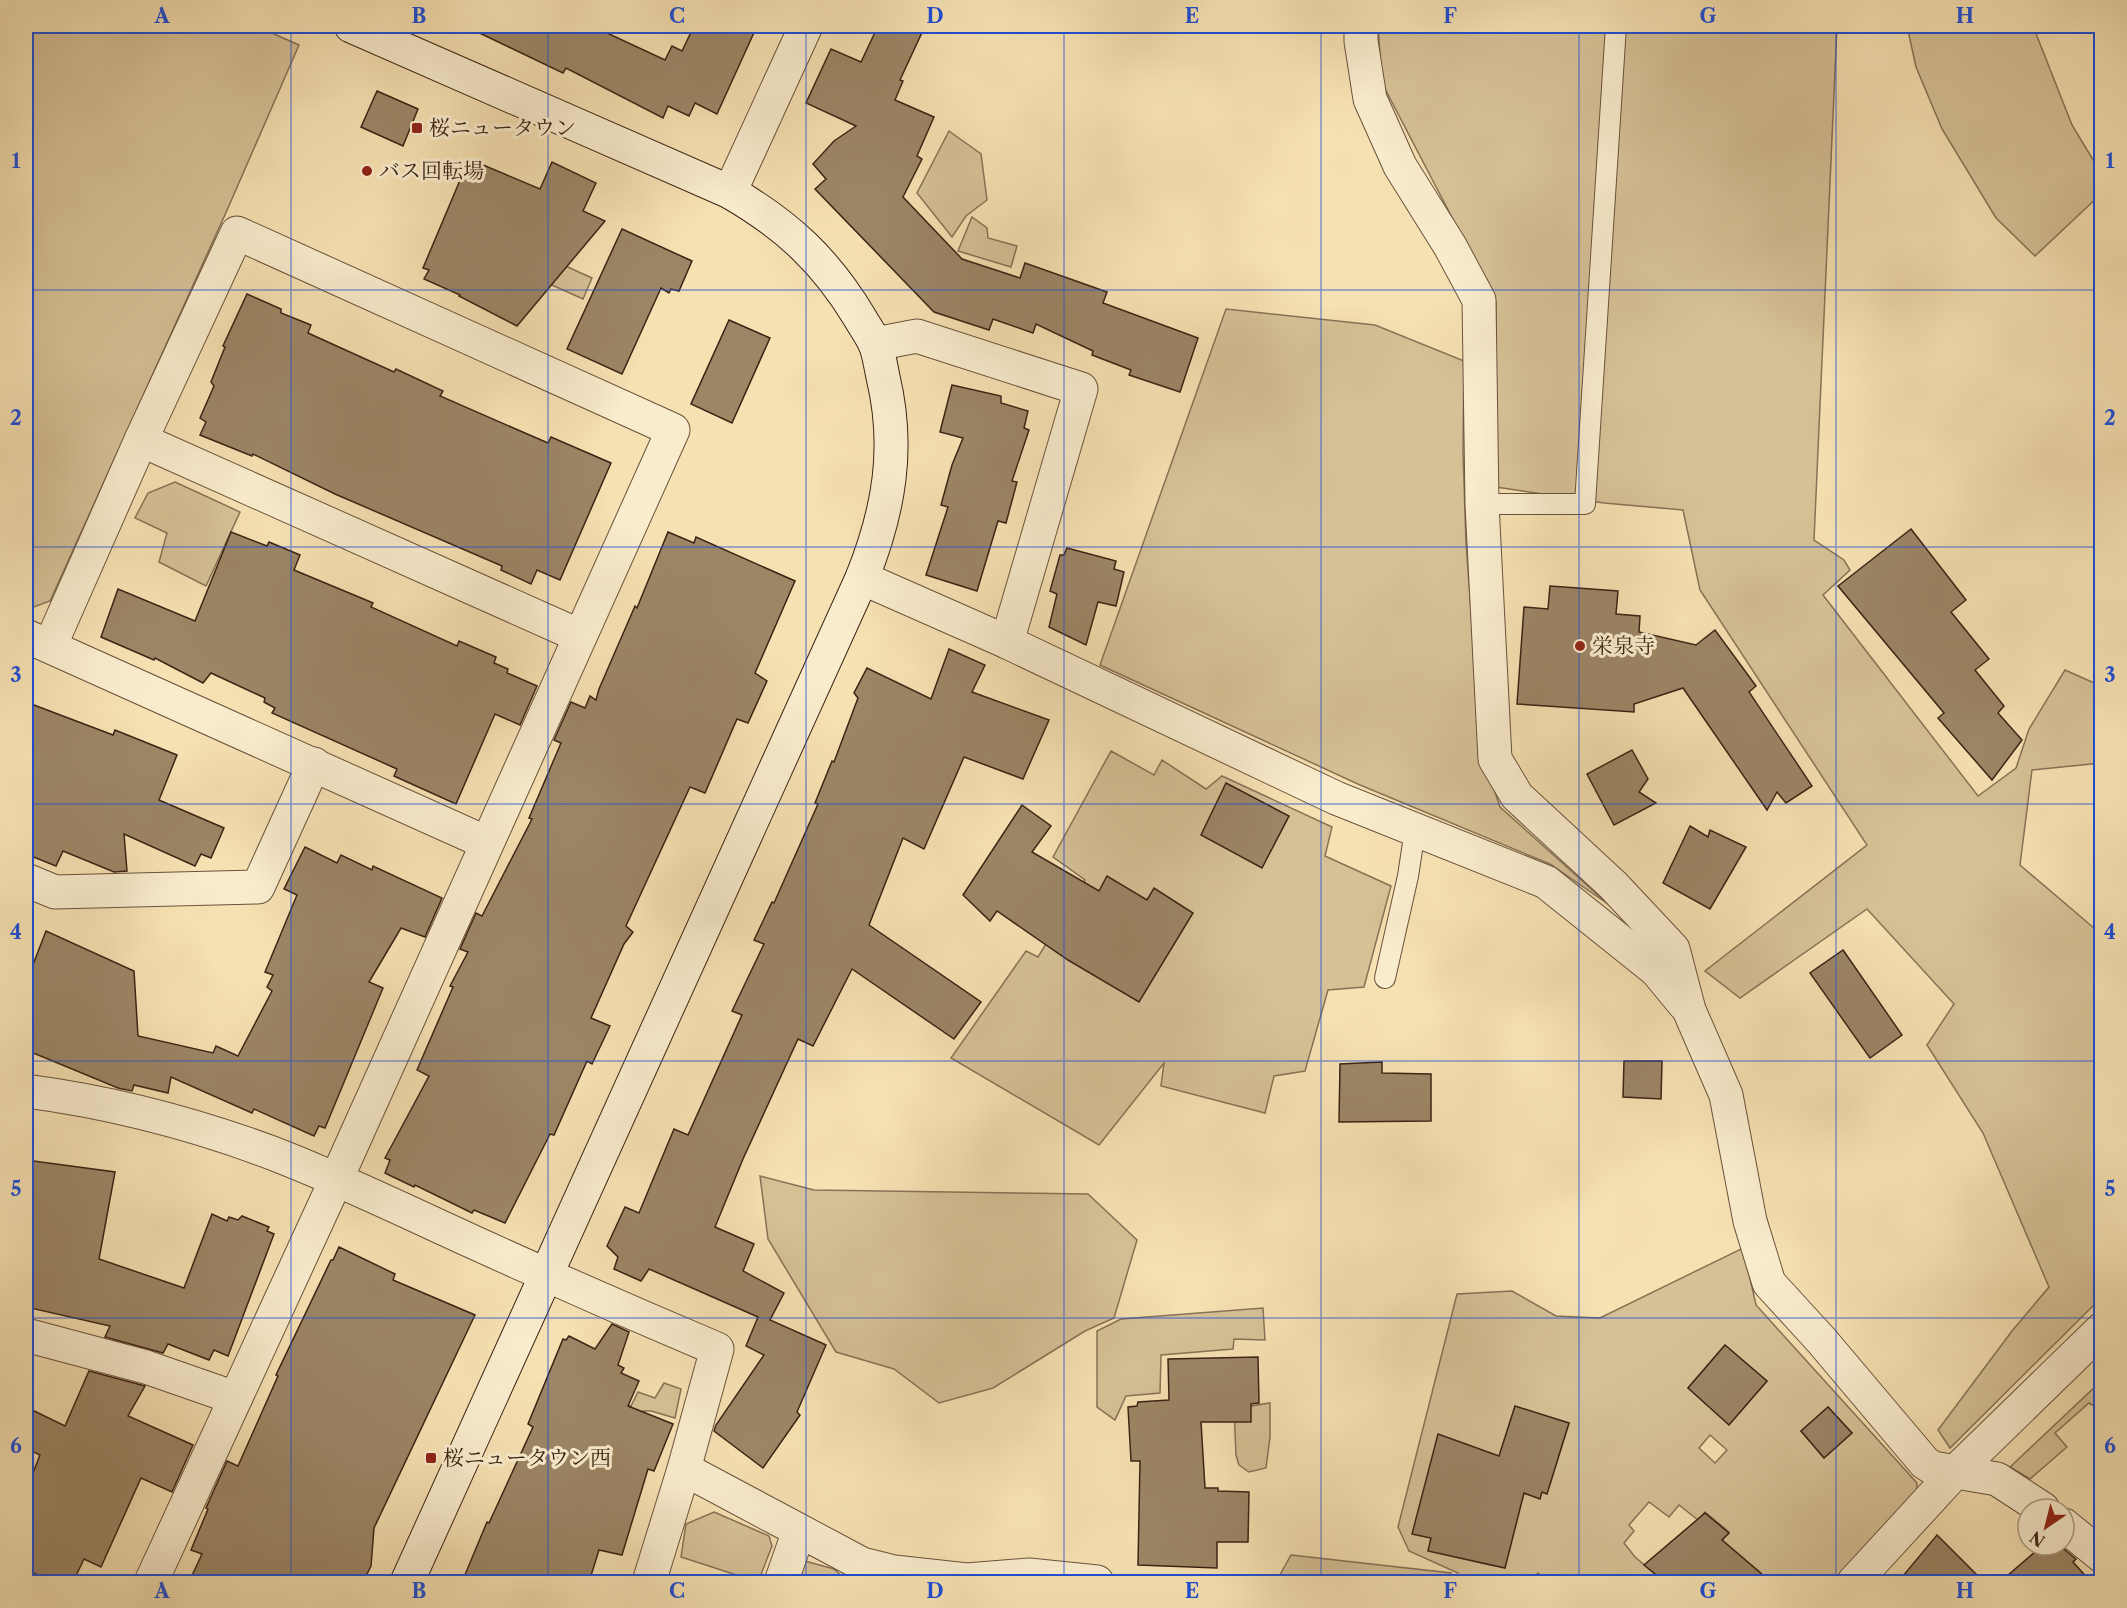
<svg xmlns="http://www.w3.org/2000/svg" width="2127" height="1608" font-family="'Libre Caslon Text','Noto Serif JP',serif">
<style>
.green{fill:#d6c197;stroke:#887256;stroke-width:1.5;fill-rule:evenodd}
.building{fill:#9c8666;stroke:#3b2314;stroke-width:1.5}
.lines{fill:none;stroke-linecap:round;stroke-linejoin:round}
.lane-casing{stroke:#6a523c;stroke-width:22}
.street-casing{stroke:#6a523c;stroke-width:35}
.secondary-casing{stroke:#3b2314;stroke-width:35}
.lane{stroke:#f9eccd;stroke-width:20}
.street{stroke:#f9eccd;stroke-width:33}
.secondary{stroke:#f9eccd;stroke-width:33}
.grid{fill:none;stroke:#1d4ed8;stroke-width:1.5;stroke-opacity:0.55}
.poi-dot{fill:#8f2418;stroke:#f9eccd;stroke-width:2}
.labels{text-anchor:middle;stroke-width:6;stroke-linejoin:round;paint-order:stroke}
.poi-label{font-size:21px;fill:#3b2314;stroke:#f9eccd;text-anchor:start}
.neatline{fill:none;stroke:#1d4ed8;stroke-width:2}
.grid-label{font-size:20px;text-anchor:middle;font-weight:bold;fill:#1d4ed8}
</style>
<rect width="100%" height="100%" fill="#f6e1b2"/>
<filter id="stains"><feTurbulence type="fractalNoise" baseFrequency=".00333" numOctaves="4"/><feColorMatrix values="0 0 0 0 .2 0 0 0 0 .09 0 0 0 0 .02 0 0 0 .5 -.17"/></filter>
<radialGradient id="worn" r=".72"><stop offset=".6" stop-color="#630" stop-opacity="0"/><stop offset="1" stop-color="#630" stop-opacity=".3"/></radialGradient>
<!-- green -->
<g class="green">
<path d="M26 26H256L299 45 228 208 50 601 26 610Z"/>
<path d="M1378 26H1837L1814 540 1844 560 1850 570 1823 595 1978 796 2016 768 2029 729 2065 670 2101 686V763L2032 770 2020 865 2101 934V1298L1950 1448 1938 1430 2012 1331 2049 1287 1983 1133 1927 1045 1954 1004 1867 909 1740 998 1705 971 1867 845 1700 590 1683 510 1604 503 1496 487V302L1382 83Z"/>
<path d="M1907 26H2033L2072 125 2101 173V194L2035 256 1996 218 1942 129 1916 67Z"/>
<path d="M949 131 981 154 987 200 966 216 952 237 917 193Z"/>
<path d="M972 217 987 228 988 238 1017 246 1011 267 958 251Z"/>
<path d="M521 246 592 278 583 299 512 267Z"/>
<path d="M1226 309 1375 325 1464 361 1463 452 1466 542 1481 750 1500 807 1608 904 1550 864 1360 785 1100 665Z"/>
<path d="M175 482 240 512 206 586 159 562 167 533 135 518 148 493Z"/>
<path d="M1111 751 1154 775 1162 760 1206 789 1222 776 1332 827 1325 856 1391 886 1364 987 1328 990 1305 1071 1274 1076 1265 1113 1161 1086 1164 1063 1099 1145 951 1058 1026 951 1038 957 1085 880 1053 857Z"/>
<path d="M760 1176 814 1190 1088 1194 1137 1240 1114 1318 1085 1331 993 1388 939 1403 894 1369 836 1352 768 1239Z"/>
<path d="M1743 1248 1756 1305 1917 1483 1916 1497 1837 1582H1754L1761 1573 1722 1540 1729 1532 1705 1512 1698 1520 1679 1505 1669 1517 1649 1502 1629 1525 1634 1531 1624 1543 1635 1557 1665 1582H1547L1548 1581 1538 1573 1530 1582H1453L1458 1573 1409 1551 1398 1527 1457 1294 1512 1291 1556 1316 1600 1318ZM1725 1345 1767 1381 1729 1424 1688 1388ZM1515 1407 1569 1423 1547 1493 1542 1492 1539 1498 1513 1490 1493 1476ZM1828 1407 1852 1433 1824 1458 1801 1431ZM1710 1435 1727 1450 1715 1463 1699 1448ZM1412 1534 1501 1551 1490 1565 1429 1551 1431 1538Z"/>
<path d="M1263 1308 1265 1340 1234 1339 1233 1349 1161 1355 1160 1393 1126 1396 1115 1420 1097 1407V1331L1121 1319Z"/>
<path d="M664 1383 681 1389 675 1418 651 1411H643L640 1418 623 1403 631 1406 638 1392 655 1398Z"/>
<path d="M2097 1385 2101 1387V1410L2089 1403 2055 1433 2067 1447 2030 1479 2010 1467Z"/>
<path d="M1270 1403V1437L1266 1468 1249 1472 1239 1465 1236 1455 1234 1409Z"/>
<path d="M714 1512 769 1536 772 1546 758 1582 681 1557 686 1524Z"/>
<path d="M1291 1555 1451 1573 1447 1582H1276Z"/>
<path d="M805 1561 834 1569 848 1582H797Z"/>
</g>
<!-- building -->
<g class="building">
<path d="M465 26H592L665 60 672 46 682 51 694 26H757L717 114 695 103 689 116 668 106 663 118 566 68 563 73Z"/>
<path d="M878 26H925L900 80 903 81 895 100 934 117 917 156 922 159 903 197 962 259 1020 278 1025 263 1107 292 1103 303 1198 338 1180 392 1129 375 1131 370 1092 355 1093 351 1036 324 1033 333 993 319 989 330 934 312 815 189 826 179 813 164 834 141 856 126 806 103 831 49 861 62Z"/>
<path d="M377 91 418 109 403 146 361 127Z"/>
<path d="M469 159 540 189 552 162 596 183 583 211 605 221 517 326 459 296 460 295 424 279 429 270 423 268Z"/>
<path d="M622 229 692 261 679 291 671 289 669 293 661 288 622 374 567 349Z"/>
<path d="M247 294 281 309V313L311 325 308 333 394 372 396 369 443 391 440 396 548 443 551 437 611 463 560 580 537 570 531 584 501 570 502 566 335 494 253 454 252 456 200 435 206 422 200 418 214 386 211 382 225 347 223 346Z"/>
<path d="M729 320 770 338 732 423 691 404Z"/>
<path d="M952 385 1001 396V403L1028 411 1024 428 1029 430 1012 481 1017 482 1006 523 998 521 977 591 926 575 948 507 941 505 952 465 963 438 940 432Z"/>
<path d="M1911 529 1966 600 1951 612 1989 659 1975 670 2004 706 1998 713 2022 740 1992 780 1938 718 1944 713 1838 586Z"/>
<path d="M231 532 267 546 269 542 300 555 294 570 373 603 371 607 457 646 459 641 496 657 494 663 508 669 507 673 537 686 520 725 495 714 456 804 394 776 397 769 272 713 275 708 264 702 265 698 211 673 203 683 155 658 154 660 101 637 118 589 195 621Z"/>
<path d="M668 532 694 543 696 537 795 581 755 673 767 681 748 723 737 719 705 793 690 787 626 926 633 932 624 944 591 1018 610 1026 592 1064 587 1061 554 1135 550 1134 505 1223 474 1210 472 1213 415 1185 414 1187 385 1173 390 1160 385 1158 429 1076 417 1070 453 987 450 986 468 952 460 949 476 913 482 916 532 819 529 818 561 743 554 740 571 702 585 708 590 696 596 700 599 689 635 606 637 608Z"/>
<path d="M1067 548 1116 561 1114 569 1124 572 1116 606 1098 602 1086 645 1049 627 1057 594 1050 591 1060 555H1064Z"/>
<path d="M1550 586 1618 591 1616 614 1640 616 1639 632 1696 645 1715 630 1756 686 1749 692 1812 786 1786 803 1777 792 1767 810 1683 688 1634 704V712L1517 704 1524 607 1548 609Z"/>
<path d="M949 649 985 665 972 692 1049 720 1023 779 964 757 924 849 903 838 869 925 981 1002 954 1039 852 969 813 1046 798 1039 743 1159 715 1227 754 1244 743 1271 784 1293 770 1320 826 1345 797 1412 800 1415 763 1468 714 1431 716 1425 764 1355 746 1346 758 1317 649 1269 641 1281 614 1269 618 1257 607 1246 625 1207 639 1213 674 1129 688 1135 742 1015 732 1011 764 944 754 940 772 902 774 903 818 804 815 803 832 761 834 762 858 698 854 693 867 668 931 699Z"/>
<path d="M26 702 113 735 115 730 177 755 159 800 224 828 211 858 201 854 195 866 124 834 127 871 114 872 63 851 56 866 26 854Z"/>
<path d="M1632 750 1648 779 1639 792 1656 803 1614 825 1587 774Z"/>
<path d="M1226 783 1289 816 1262 868 1201 835Z"/>
<path d="M1022 805 1051 826 1032 852 1099 891 1107 876 1147 900 1154 888 1193 913 1139 1002 1068 960 997 911 990 921 963 895Z"/>
<path d="M1690 826 1708 837 1710 830 1746 847 1710 909 1663 883Z"/>
<path d="M305 847 337 863 341 855 372 870 373 866 442 898 425 937 401 928 369 982 383 988 325 1128 319 1126 314 1136 254 1109 252 1113 171 1077 168 1093 134 1085 132 1091 118 1088 26 1050V983L46 931 134 971 138 1036 213 1053 216 1046 238 1056 272 991 267 987 273 975 265 972 297 895 284 889Z"/>
<path d="M1843 950 1902 1035 1870 1058 1810 973Z"/>
<path d="M1624 1061H1662L1661 1099 1623 1097Z"/>
<path d="M1382 1062V1073L1431 1074V1121L1339 1122 1340 1064Z"/>
<path d="M26 1160 115 1172 99 1259 184 1288 212 1214 227 1221 229 1217 238 1220 242 1216 269 1227 267 1231 274 1234 228 1356 214 1350 209 1360 168 1344 163 1353 105 1337 110 1326 26 1307Z"/>
<path d="M339 1247 395 1274 393 1280 475 1315 374 1528 371 1566 363 1582H189L202 1554 191 1550 208 1509 206 1508 227 1461 238 1466 278 1376 276 1375 331 1260H333Z"/>
<path d="M612 1324 629 1332 618 1365 624 1368 621 1373 639 1381 628 1406 673 1424 654 1471 648 1469 622 1555 599 1550 589 1582H462L487 1522 489 1523 533 1427 528 1424 563 1339 566 1340 569 1336 595 1349Z"/>
<path d="M1725 1345 1767 1381 1729 1425 1688 1388Z"/>
<path d="M1258 1357 1259 1403 1251 1404V1422H1201L1205 1488H1218V1491L1249 1492 1248 1542H1217V1568L1138 1565 1140 1461H1131L1128 1407 1137 1406 1138 1402 1169 1400 1168 1359Z"/>
<path d="M89 1371 145 1386 128 1416 193 1445 172 1492 141 1478 101 1567 84 1559 73 1582H55L26 1570V1491L40 1455 26 1448V1407L65 1426Z"/>
<path d="M1515 1406 1569 1423 1547 1494 1542 1492 1540 1499 1524 1493 1505 1568 1428 1551 1431 1538 1412 1534 1438 1434 1499 1456Z"/>
<path d="M1828 1407 1852 1433 1824 1458 1801 1431Z"/>
<path d="M1705 1513 1729 1533 1722 1540 1771 1582H1665L1644 1565Z"/>
<path d="M1937 1535 1984 1582H1898Z"/>
<path d="M2043 1545H2059L2076 1559 2073 1562 2091 1582H2000Z"/>
</g>
<g class="lines">
<defs>
<g id="lane">
<path d="M1482 504H1585L1616 26"/>
<path d="M1385 978 1408 876 1415 830"/>
</g>
<g id="street">
<path d="M1361 26V41L1370 99 1400 166 1450 246 1479 300 1482 504 1495 759 1517 796 1613 885 1673 949 1689 1010 1726 1095 1750 1221 1769 1283 1822 1341 1925 1463 1933 1468 1997 1479 2043 1509"/>
<path d="M730 192 806 26"/>
<path d="M875 344 917 336 1081 389 1007 642"/>
<path d="M141 440 580 636"/>
<path d="M862 578 1007 642 1336 798 1546 882 1656 970 1684 1004"/>
<path d="M26 636 487 843"/>
<path d="M50 646 141 440 237 233 673 430 336 1180 151 1582"/>
<path d="M26 880 55 892 258 887 314 764"/>
<path d="M26 1091C110 1102 192 1123 272 1153 340 1179 405 1211 471 1241 552 1278 634 1314 717 1349L684 1469 649 1582"/>
<path d="M26 1335 146 1367 235 1398"/>
<path d="M684 1469 862 1564 894 1572 967 1580 1029 1575 1097 1582"/>
<path d="M2064 1525 2102 1556"/>
<path d="M781 1582 799 1531"/>
<path d="M1854 1582 1955 1472 2102 1329"/>
</g>
<path id="secondary" d="M351 26 730 192C787 225 826 261 860 318 865 327 872 336 876 346 879 355 881 367 883 377 900 448 889 511 862 578L407 1582"/>
</defs>
<!-- lane casing -->
<use href="#lane" class="lane-casing"/>
<!-- street casing -->
<use href="#street" class="street-casing"/>
<!-- secondary casing -->
<use href="#secondary" class="secondary-casing"/>
<!-- lane -->
<use href="#lane" class="lane"/>
<!-- street -->
<use href="#street" class="street"/>
<!-- secondary -->
<use href="#secondary" class="secondary"/>
</g>
<!-- grid -->
<path class="grid" d="M291 26V1582M548 26V1582M806 26V1582M1064 26V1582M1321 26V1582M1579 26V1582M1836 26V1582M26 290H2102M26 547H2102M26 804H2102M26 1061H2102M26 1318H2102"/>
<!-- markers -->
<g class="poi-dot">
<rect x="411" y="122" width="12" height="12" rx="3"/>
<circle cx="367" cy="171" r="6"/>
<circle cx="1580" cy="646" r="6"/>
<rect x="425" y="1452" width="12" height="12" rx="3"/>
</g>
<g class="labels">
<!-- poi labels -->
<g class="poi-label">
<text x="429" y="135">桜ニュータウン</text>
<text x="379" y="178">バス回転場</text>
<text x="1592" y="653">栄泉寺</text>
<text x="443" y="1465">桜ニュータウン西</text>
</g>
</g>
<!-- margin -->
<rect width="2127" height="1608" fill="none" stroke="#f6e1b2" stroke-width="66"/>
<!-- north arrow -->
<g transform="translate(2046 1527) rotate(215)"><circle r="28" fill="#f9eccd" stroke="#ad9c83" stroke-width="1.5"/>
<path d="M0-4.5L10 22L0 15L-10 22Z" fill="#8f2418"/>
<text y="-9" font-size="16" font-weight="bold" text-anchor="middle" fill="#3b2314">N</text>
</g>
<rect x="33" y="33" width="2061" height="1542" class="neatline"/>
<g class="grid-label">
<text x="162" y="23">A</text>
<text x="419" y="23">B</text>
<text x="677" y="23">C</text>
<text x="935" y="23">D</text>
<text x="1192" y="23">E</text>
<text x="1450" y="23">F</text>
<text x="1708" y="23">G</text>
<text x="1965" y="23">H</text>
<text x="16" y="168">1</text>
<text x="2110" y="168">1</text>
<text x="16" y="425">2</text>
<text x="2110" y="425">2</text>
<text x="16" y="682">3</text>
<text x="2110" y="682">3</text>
<text x="16" y="939">4</text>
<text x="2110" y="939">4</text>
<text x="16" y="1196">5</text>
<text x="2110" y="1196">5</text>
<text x="16" y="1453">6</text>
<text x="2110" y="1453">6</text>
<text x="162" y="1598">A</text>
<text x="419" y="1598">B</text>
<text x="677" y="1598">C</text>
<text x="935" y="1598">D</text>
<text x="1192" y="1598">E</text>
<text x="1450" y="1598">F</text>
<text x="1708" y="1598">G</text>
<text x="1965" y="1598">H</text>
</g>
<rect width="100%" height="100%" filter="url(#stains)"/>
<rect width="100%" height="100%" fill="url(#worn)"/>
</svg>
